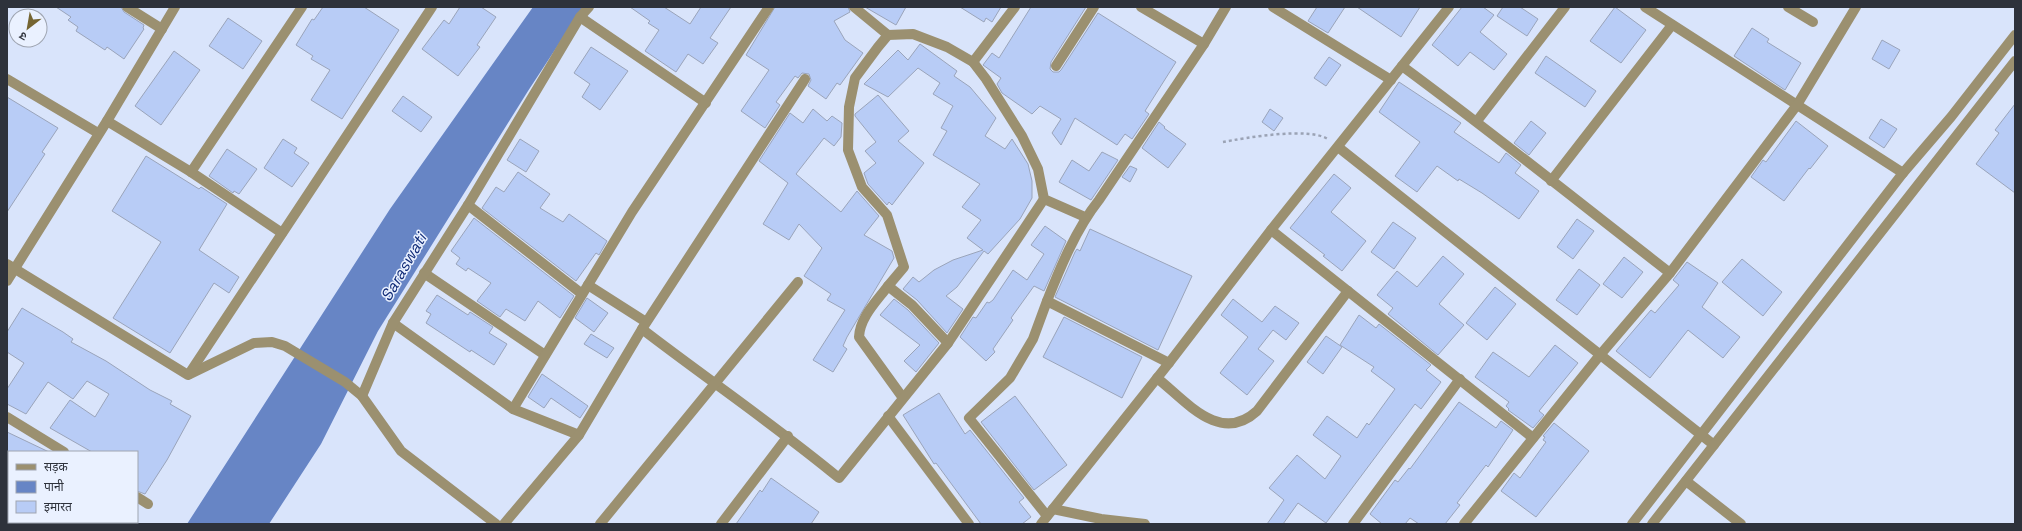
<svg xmlns="http://www.w3.org/2000/svg" width="2022" height="531" font-family="'Space Grotesk','Noto Sans Devanagari',sans-serif">
<style>
.water{fill:#6785c5}
.building{fill:#b8ccf6;stroke:#9aa4ba}
.lines{fill:none;stroke-linecap:round;stroke-linejoin:round}
.path{stroke:#9ba3b5;stroke-width:2.5;stroke-dasharray:3 3;stroke-linecap:butt}
.minor{stroke:#9b9070;stroke-width:10}
.labels{text-anchor:middle;stroke-width:3;stroke-linejoin:round;paint-order:stroke}
.water-label{font-size:16px;font-style:italic;fill:#112c78;stroke:#eaf1ff}
</style>
<rect width="100%" height="100%" fill="#d9e4fb"/>
<!-- water -->
<path class="water" d="M533 7H583L528 91 378 331 321 444 269 524H187L390 209Z"/>
<!-- building -->
<g class="building">
<path d="M56 7H121L124 12 144 25 143 28 144 29 124 59 107 47 105 50 76 31 78 27 68 20 71 17Z"/>
<path d="M323 7H364L399 30 342 119 311 100 330 70 311 59 313 56 296 45 312 19 314 20Z"/>
<path d="M460 7H481L496 17 477 45 480 47 458 76 422 49 444 20 449 24Z"/>
<path d="M630 7H664L690 24 701 7H731L710 38 718 43 703 64 688 54 676 72 645 51 659 30 648 23 650 21Z"/>
<path d="M775 7H848L850 12 834 21 845 40 863 53 840 85 837 83 826 99 808 86 811 80 809 74 802 73 798 78 795 76 776 102 780 105 765 128 741 111 769 70 746 55Z"/>
<path d="M865 7H906L896 25Z"/>
<path d="M960 7H1001L992 22 986 18 984 22Z"/>
<path d="M1031 7H1086L1051 62 1050 69 1053 72H1059L1061 70 1098 13 1176 62 1145 111 1149 114 1132 139 1125 134 1117 145 1075 118 1061 145 1052 133 1061 119 1040 106 1032 114 1002 93 997 84 1001 78 983 65 992 53 999 58Z"/>
<path d="M1317 7H1345L1328 33 1308 21Z"/>
<path d="M1357 7H1420L1401 37Z"/>
<path d="M1462 7H1483L1494 15 1480 32 1507 54 1494 70 1470 52 1458 66 1432 45Z"/>
<path d="M1503 7H1520L1538 19 1527 36 1497 16Z"/>
<path d="M1615 7 1646 30 1621 63 1590 41Z"/>
<path d="M228 18 262 41 243 69 209 46Z"/>
<path d="M1752 28 1769 39 1767 42 1801 63 1785 90 1734 56Z"/>
<path d="M1882 40 1900 50 1889 69 1872 59Z"/>
<path d="M920 44 957 71 954 76 970 87 996 118 985 136 1005 149 1012 139 1028 164 1032 181V198L1020 219 988 254 984 251 957 287 946 296 963 309 947 333 917 300 903 289 913 277 919 282 934 270 953 260 983 250 967 238 981 220 962 207 980 184 933 155 947 131 941 128 953 106 933 94 940 83 918 68 888 97 864 84 898 50 908 60Z"/>
<path d="M591 47 628 71 600 110 582 97 590 84 574 73Z"/>
<path d="M174 51 200 70 161 125 135 106Z"/>
<path d="M1546 56 1596 91 1585 107 1535 73Z"/>
<path d="M1329 57 1341 65 1326 86 1314 78Z"/>
<path d="M1399 82 1461 123 1454 132 1499 163 1506 153 1521 165 1515 173 1539 191 1519 219 1482 193 1459 179 1458 181 1437 166 1417 192 1395 176 1420 142 1379 112Z"/>
<path d="M878 95 909 131 898 141 924 163 892 205 889 202 887 205 868 184 864 173 876 163 865 151 876 142 855 116V114Z"/>
<path d="M403 96 432 117 421 132 392 111Z"/>
<path d="M7 97 58 128 42 152 45 154 7 212Z"/>
<path d="M2015 104V193L1976 164 1999 133 1995 130Z"/>
<path d="M813 109 827 121 832 116 842 123 841 137 834 146 824 138 796 174 841 212 857 191 879 216 864 235 892 251 894 258 847 337 843 346 847 349 833 372 813 360 845 310 827 300 831 294 804 276 822 248 799 224 789 240 763 224 788 183 759 161 790 113 803 123Z"/>
<path d="M1270 109 1283 118 1274 131 1262 122Z"/>
<path d="M1881 119 1897 129 1884 148 1869 138Z"/>
<path d="M1531 121 1546 133 1529 155 1514 143Z"/>
<path d="M1796 121 1828 146 1810 169 1809 168 1784 201 1751 177 1763 160 1766 162Z"/>
<path d="M1159 122 1165 127 1164 128 1186 144 1168 168 1142 148Z"/>
<path d="M283 139 297 148 294 153 309 163 292 187 264 168Z"/>
<path d="M520 139 539 151 526 172 507 160Z"/>
<path d="M227 149 257 169 239 194 234 191 233 193 209 176Z"/>
<path d="M1102 152 1118 160 1091 200 1059 182 1072 160 1089 171Z"/>
<path d="M146 156 199 189 201 187 227 204 199 250 239 277 229 293 214 283 170 353 113 318 161 242 112 211Z"/>
<path d="M1130 166 1137 169 1130 182 1122 177Z"/>
<path d="M518 172 550 194 540 208 563 222 569 214 607 241 599 255 596 253 576 281 482 208 496 187 504 192Z"/>
<path d="M1334 174 1351 188 1331 212 1366 241 1342 271 1323 256 1325 255 1290 228Z"/>
<path d="M474 218 574 296 560 318 538 301 525 321 506 309 500 317 477 301 491 283 468 268 466 271 456 264 460 258 451 251Z"/>
<path d="M1577 219 1594 231 1573 259 1557 247Z"/>
<path d="M1393 222 1416 238 1394 269 1371 252Z"/>
<path d="M1045 226 1066 241 1044 291 1034 286 1011 318 1013 320 993 349 995 352 986 361 960 337 973 317 976 318 987 302 989 303 993 300 1013 270 1027 280 1044 254 1031 245Z"/>
<path d="M1090 229 1192 276 1158 350 1055 297 1075 252 1077 249 1080 251Z"/>
<path d="M1443 256 1464 274 1439 304 1464 325 1438 355 1388 314 1393 308 1377 295 1397 271 1417 287Z"/>
<path d="M1624 257 1643 272 1622 298 1603 284Z"/>
<path d="M1742 259 1782 292 1763 316 1722 282Z"/>
<path d="M1687 262 1718 283 1702 307 1740 337 1723 358 1688 330 1650 378 1616 351 1651 310 1655 313 1679 285 1673 280Z"/>
<path d="M1579 269 1600 285 1577 315 1556 300Z"/>
<path d="M1495 287 1516 304 1487 340 1466 323Z"/>
<path d="M437 295 468 315 470 312 493 327 489 333 507 344 494 365 471 350 470 352 426 323 431 314 426 311Z"/>
<path d="M587 298 608 313 594 332 575 318Z"/>
<path d="M894 299 908 310 939 343 916 372 904 361 920 345 880 315Z"/>
<path d="M1233 299 1262 322 1275 306 1299 323 1286 340 1273 330 1258 349 1274 361 1247 395 1220 373 1248 337 1221 315Z"/>
<path d="M22 308 63 332 73 339 71 342 106 361 150 390 172 401 170 404 191 416 167 460 145 494 137 491V452H92L50 428 70 400 95 417 109 394 87 381 73 399 48 382 26 414 7 404V389L24 363 7 352V332Z"/>
<path d="M1359 315 1376 328 1379 324 1431 365 1426 370 1441 382 1421 409 1415 404 1326 523 1298 503 1283 524H1267L1284 500 1269 488 1297 455 1325 479 1341 456 1313 435 1327 416 1357 438 1367 423 1369 425 1395 389 1371 371 1374 367 1340 345Z"/>
<path d="M1064 317 1142 357 1122 398 1043 357Z"/>
<path d="M591 334 614 348 607 358 584 344Z"/>
<path d="M1326 336 1342 347 1323 374 1307 362Z"/>
<path d="M1555 345 1578 363 1539 411 1544 415 1533 428 1508 410 1509 409 1506 406 1509 402 1475 377 1493 352 1529 377Z"/>
<path d="M542 374 588 406 580 418 551 398 544 408 528 397Z"/>
<path d="M939 393 965 434 970 430 1024 498 1019 502 1031 517 1022 524H981L936 463 934 464 903 415Z"/>
<path d="M1015 396 1067 465 1034 490 981 422Z"/>
<path d="M1459 402 1496 428 1501 421 1513 430 1488 467 1486 465 1457 503 1460 505 1445 524H1419L1410 518 1405 524H1382L1370 514 1395 480 1398 482 1409 468 1410 469Z"/>
<path d="M1554 423 1589 451 1536 517 1501 491 1514 473 1520 478 1546 442 1543 440 1545 437 1543 436Z"/>
<path d="M7 432 49 452H7Z"/>
<path d="M771 478 819 512 811 524H736L760 490 762 492Z"/>
</g>
<g class="lines">
<!-- path -->
<path class="path" d="M1223 142C1244 138 1312 126 1329 140"/>
<!-- minor -->
<g class="minor">
<path d="M127 7 162 29"/>
<path d="M854 7 888 35"/>
<path d="M1141 7 1204 44"/>
<path d="M1273 7 1391 80"/>
<path d="M1645 7 1903 173"/>
<path d="M1788 7 1813 22"/>
<path d="M580 17 706 103"/>
<path d="M973 62 1015 7"/>
<path d="M1056 66 1094 7"/>
<path d="M1402 66C1493 133 1581 204 1670 273"/>
<path d="M7 79 98 133"/>
<path d="M107 121 191 172 282 233"/>
<path d="M1477 121 1565 7"/>
<path d="M1338 147 1714 445"/>
<path d="M191 172 302 7"/>
<path d="M1551 181 1672 25"/>
<path d="M468 205 582 294"/>
<path d="M1271 230 1533 438"/>
<path d="M7 264 188 375 254 343 272 342 285 346 345 382 362 396 401 451 496 524"/>
<path d="M424 273 545 355"/>
<path d="M7 281 107 121 175 7"/>
<path d="M588 285 646 322"/>
<path d="M888 286C877 301 860 317 859 337L903 398"/>
<path d="M1047 301C1060 268 1076 229 1099 200L1204 44 1226 7"/>
<path d="M393 323 513 409 579 435"/>
<path d="M642 329C707 379 775 425 839 478L948 343 912 305 888 286 904 267 887 215 862 187 848 150 849 107 855 78 878 47 888 35 913 34 947 47 973 62 986 79 1022 136 1038 169 1044 199 1085 217"/>
<path d="M948 343 1044 199"/>
<path d="M189 374 432 7"/>
<path d="M1157 378C1186 401 1220 445 1257 411L1348 291"/>
<path d="M362 396 393 323 468 205 580 17 589 7"/>
<path d="M513 409 632 212 769 7"/>
<path d="M888 416 969 524"/>
<path d="M7 417 64 452"/>
<path d="M1686 481 1741 524"/>
<path d="M137 497 148 504"/>
<path d="M1053 509 1101 519 1145 524"/>
<path d="M1047 516 969 418 1010 378 1033 339 1047 301 1169 363"/>
<path d="M504 524 579 435 642 329 805 79"/>
<path d="M600 524 798 282"/>
<path d="M721 524 788 436"/>
<path d="M1041 524 1169 363 1271 230 1449 7"/>
<path d="M1353 524 1460 379"/>
<path d="M1464 524 1600 355 1670 273 1797 105 1856 7"/>
<path d="M1632 524 1903 173 1951 117 2015 35"/>
<path d="M1652 524 2015 61"/>
</g>
</g>
<g class="labels">
<!-- water labels -->
<g class="water-label">
<text transform="translate(403 267) rotate(-60)" y="6">Saraswati</text>
</g>
</g>
<!-- border -->
<rect width="2022" height="531" fill="none" stroke="#2e323b" stroke-width="16"/>
<!-- legend -->
<rect x="8" y="451" width="130" height="72" fill="#eaf1ff" stroke="#9fa5b1"/>
<rect x="16" y="464" width="20" height="6" fill="#9b9070" stroke="#9fa5b1"/>
<text x="44" y="471" font-size="12" fill="#2e323b">सड़क</text>
<rect x="16" y="481" width="20" height="12" fill="#6785c5" stroke="#9fa5b1"/>
<text x="44" y="491" font-size="12" fill="#2e323b">पानी</text>
<rect x="16" y="501" width="20" height="12" fill="#b8ccf6" stroke="#9fa5b1"/>
<text x="44" y="511" font-size="12" fill="#2e323b">इमारत</text>
<!-- north arrow -->
<g transform="translate(28 28) rotate(211)"><circle r="19" fill="#eaf1ff" stroke="#9fa5b1"/>
<path d="M0-3L7 15L0 10L-7 15Z" fill="#756532"/>
<text y="-6" font-size="11" font-weight="bold" text-anchor="middle" fill="#2e323b">उ</text>
</g>
</svg>
